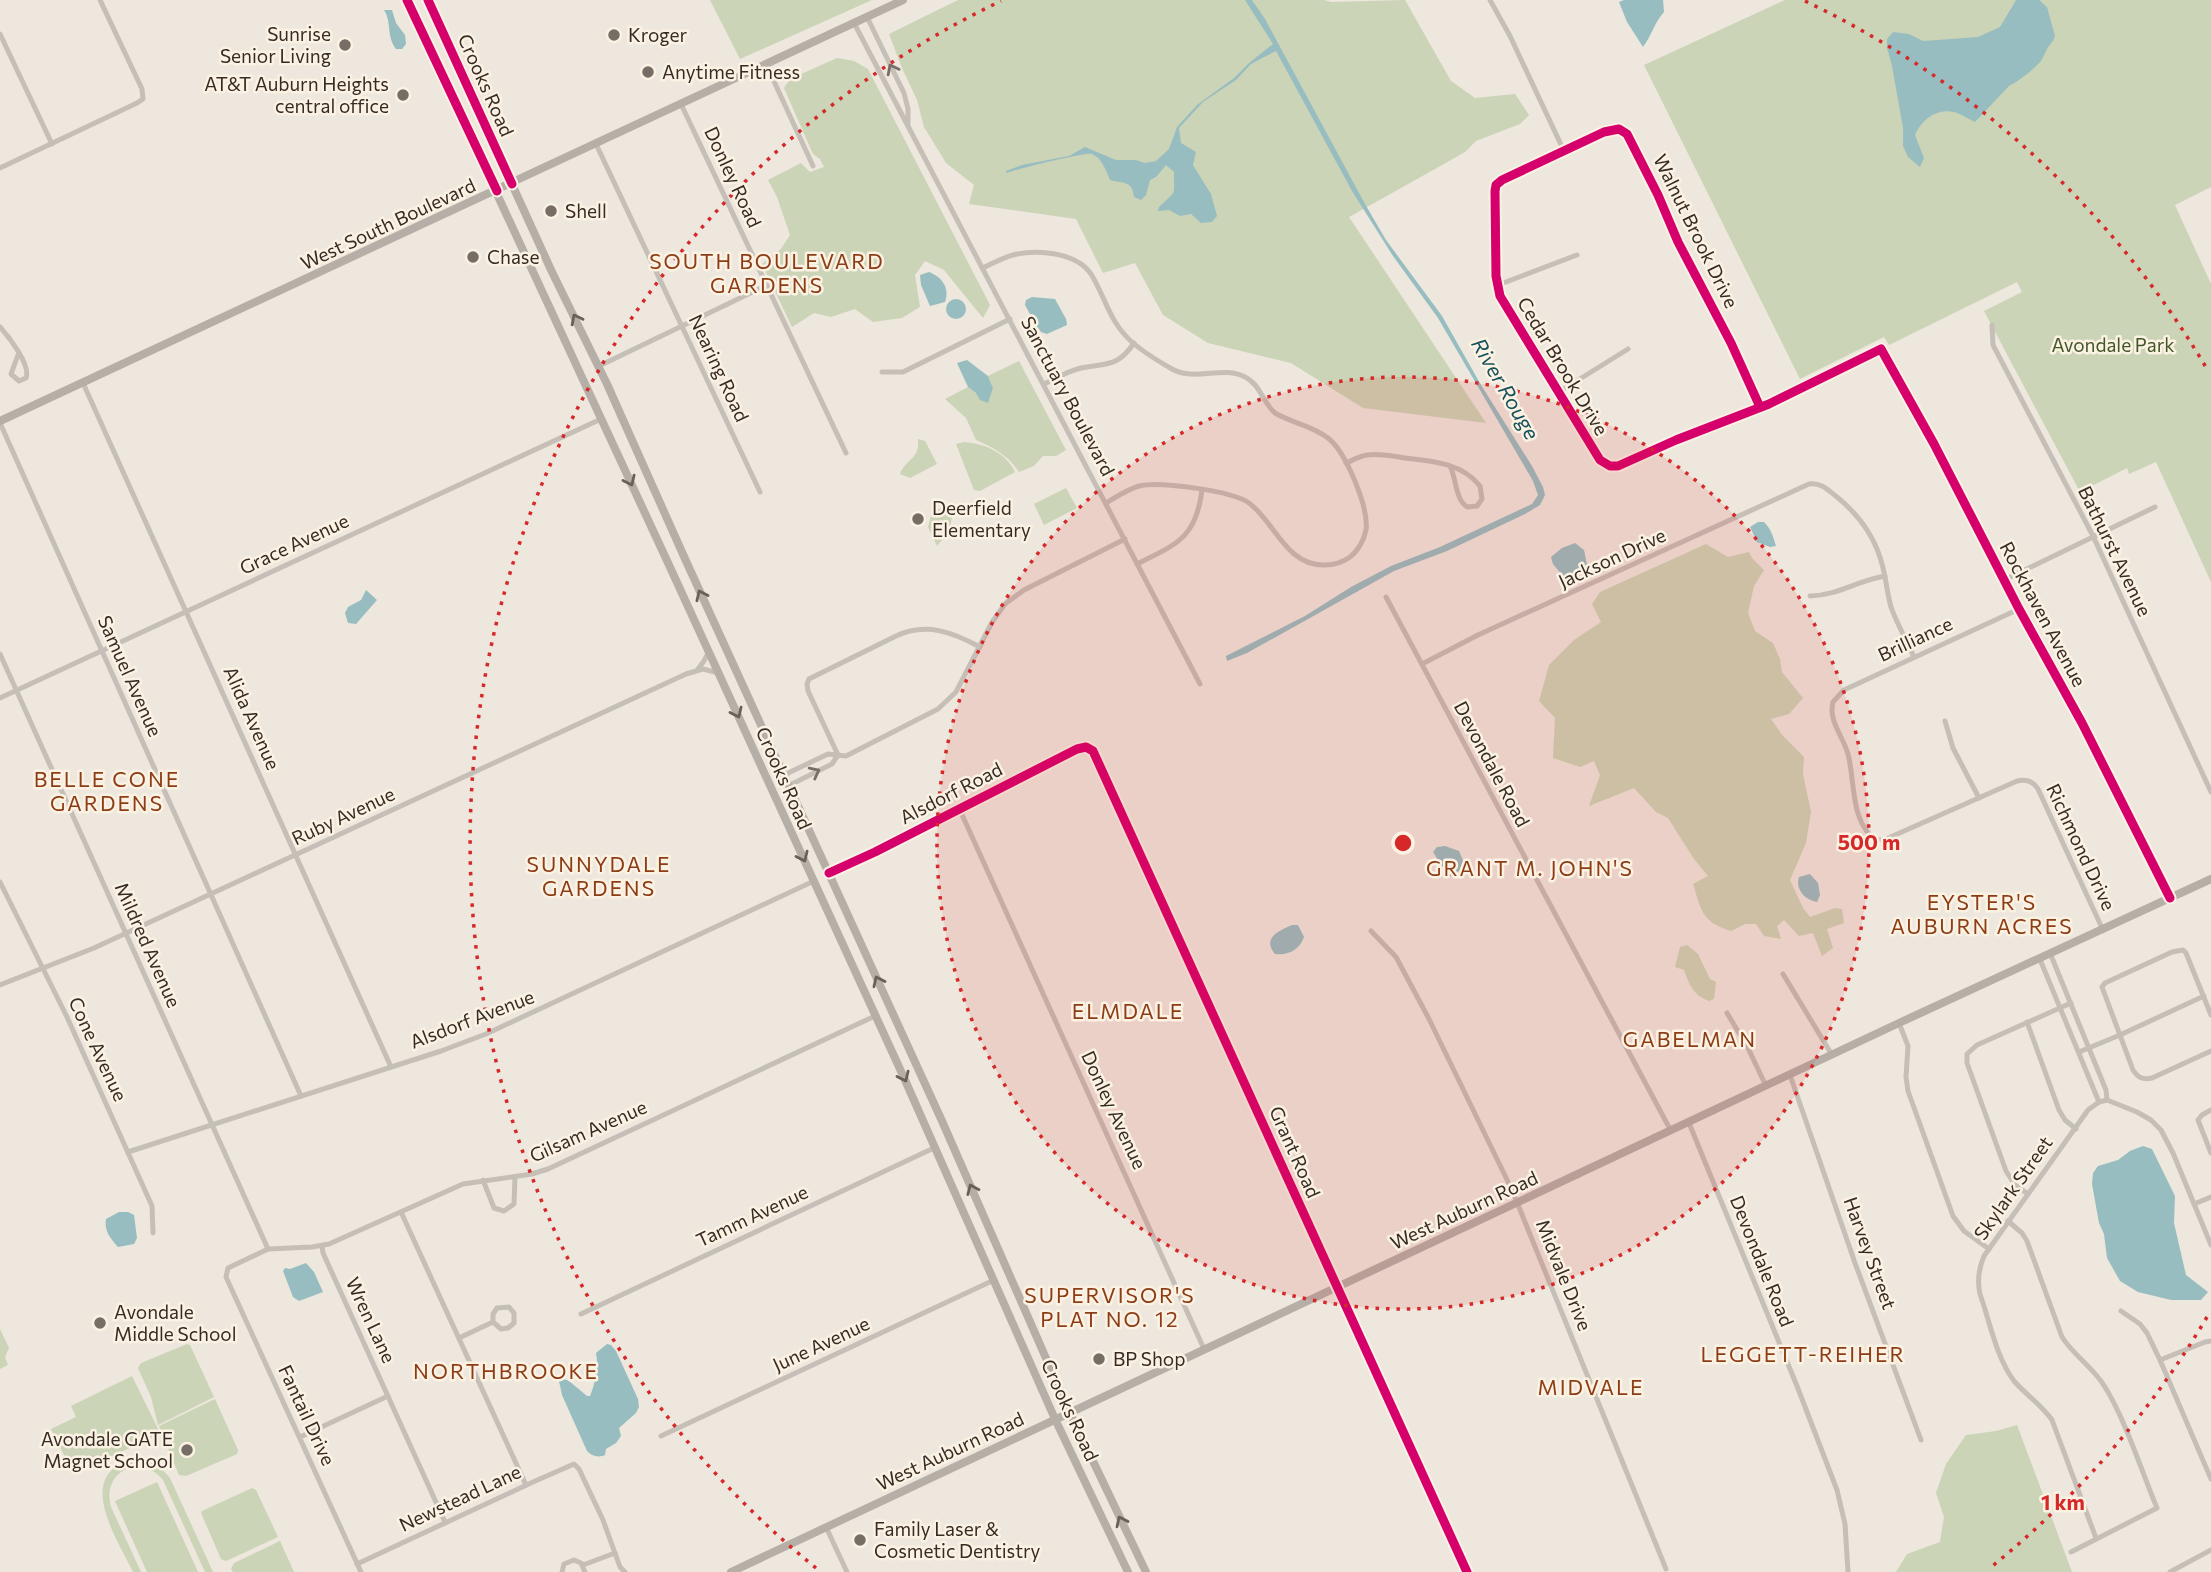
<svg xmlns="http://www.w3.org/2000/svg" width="2211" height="1572" font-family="Commissioner,sans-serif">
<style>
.green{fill:#cbd4b6}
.water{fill:#98bdc0}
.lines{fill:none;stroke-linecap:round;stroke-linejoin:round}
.street{stroke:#c5bfb7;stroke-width:5}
.secondary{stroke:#b6afa7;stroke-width:8}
.cycleway-casing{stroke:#fbf2e3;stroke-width:13}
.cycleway{stroke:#d6006c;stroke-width:9}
.oneway{stroke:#766e67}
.oneway2{stroke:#696059}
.ring{fill:none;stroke:#d62828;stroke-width:3.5;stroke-dasharray:3.5 7}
.poi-dot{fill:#766d65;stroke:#fbf2e3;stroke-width:2.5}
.labels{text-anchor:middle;stroke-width:5;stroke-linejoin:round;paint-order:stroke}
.poi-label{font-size:19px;fill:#362c25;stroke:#fbf2e3;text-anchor:start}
.street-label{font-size:19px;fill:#362c25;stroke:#fbf2e3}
.park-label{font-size:19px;fill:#415726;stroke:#fbf2e3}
.neighbourhood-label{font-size:21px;letter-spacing:2px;fill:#8d3d16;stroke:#fbf2e3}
.water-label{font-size:21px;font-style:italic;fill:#17515c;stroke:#fbf2e3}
.centre{fill:#d62828;stroke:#fbf2e3;stroke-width:3.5}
.ring-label{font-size:21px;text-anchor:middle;font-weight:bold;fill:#d62828;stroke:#fbf2e3;stroke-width:5;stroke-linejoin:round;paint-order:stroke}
</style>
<rect width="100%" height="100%" fill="#ede7dd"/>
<!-- green -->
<g class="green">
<path d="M710 0H872L740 59Z"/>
<path d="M958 0H1324L1331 2 1405 0 1451 81 1475 98 1515 94 1529 115 1520 124 1476 141 1465 152 1435 169 1349 217 1486 423 1363 408 1291 363 1208 343 1163 315 1135 263 1103 273 1076 219 969 204 974 185 946 163 924 127 917 100 902 68 889 34Z"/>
<path d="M1785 0H2211V187L2175 205 2211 284V582L2156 462 2129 474 2127 468 2080 492 1984 311 2022 292 2017 282 1889 345 1884 337 1800 379 1644 65Z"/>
<path d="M837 58 854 61 868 69 990 305 983 318 944 270 925 261 915 275 920 307 902 318 873 322 855 309 831 317 814 313 792 327 762 264 781 249 790 235 777 197 768 180 801 163 810 172 824 167 820 159 813 154 784 88 790 79Z"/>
<path d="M1019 361 1066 450 1056 456H1043L1034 466 1019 472C1008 455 994 448 976 440L966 418 945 399 968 387 976 393 993 388 988 376Z"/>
<path d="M918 439 925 441 937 464 910 478 900 474C906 458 920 460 918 439Z"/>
<path d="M964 442C985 444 1005 452 1015 472L980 491 974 490 956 444Z"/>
<path d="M1066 488 1077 508 1044 525 1034 504Z"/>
<path d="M951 504C955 520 948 534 937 546L928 527 932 512Z"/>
<path d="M1706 544 1728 557 1749 552 1752 558 1764 570 1754 586 1748 613 1755 631 1773 643 1780 659 1782 672 1803 698 1789 714 1771 719 1783 736 1804 757 1803 774 1811 812 1806 843 1790 880 1803 908 1810 917 1835 908 1842 909 1844 923 1827 929 1833 948 1822 956 1813 933 1799 936 1784 920 1777 926 1781 939 1764 936 1756 924H1745L1731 931C1701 921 1702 912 1693 884L1708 876 1694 859 1668 818 1656 812 1634 788 1589 806 1600 775 1594 761 1580 767 1553 758 1555 718 1539 701 1549 665 1574 640 1601 622 1592 604 1600 592Z"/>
<path d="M1687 945 1698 954 1710 979 1716 982 1714 999 1709 1001C1693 995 1690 986 1684 970L1675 967 1680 947Z"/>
<path d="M0 1329 9 1348 5 1357 8 1365 0 1369Z"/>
<path d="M187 1344 190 1345 214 1397 158 1425 151 1397 138 1368 141 1363Z"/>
<path d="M132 1376 160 1433 74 1475 51 1429 76 1417 71 1406Z"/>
<path d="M215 1399 238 1450 237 1454 186 1476 179 1475 159 1426Z"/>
<path d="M2017 1425 2072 1572H1896L1907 1554 1940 1542 1944 1517 1936 1493 1946 1464 1966 1435 1996 1431Z"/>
<path d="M144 1459 161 1468 170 1478 213 1572H205L163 1480C140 1452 101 1472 111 1507L141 1572H133C121 1546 89 1499 109 1473 118 1462 130 1459 144 1459Z"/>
<path d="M157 1482 198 1572H147L115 1501Z"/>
<path d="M252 1488 256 1490 278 1537 226 1561 221 1559 201 1513 202 1511Z"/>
<path d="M280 1541 294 1572H233L231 1569 234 1563Z"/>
</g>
<!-- water -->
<g class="water">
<path d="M1245 0H1252L1265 19 1365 204 1386 240 1442 316 1481 385 1532 466 1543 487 1545 495 1540 505 1525 514 1447 551 1394 571 1247 653 1227 661 1226 656 1305 616 1351 587 1391 566 1440 547 1532 504 1538 495 1533 481 1438 318 1393 256 1352 191 1276 51 1251 64 1236 80 1203 102 1179 128 1181 143 1196 152 1193 165 1211 194 1217 216 1212 222 1201 223 1191 214 1180 216 1169 210 1158 211 1159 207C1177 189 1174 198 1174 172L1166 165 1156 177 1150 180 1146 195 1141 200 1134 197C1132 180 1124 184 1110 180 1107 172 1101 157 1092 154 1086 152 1017 169 1007 173L1006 171 1022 165 1069 156 1085 147 1116 160H1136L1145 163 1156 161 1169 149 1177 127 1197 105 1234 78 1249 63 1273 44Z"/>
<path d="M1624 0H1663L1664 12C1654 23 1652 35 1643 47L1627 22 1619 2Z"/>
<path d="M2016 0H2039L2047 7 2055 36 2053 41C2047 47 2045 54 2041 61 2036 67 2017 83 2010 85L1975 122C1968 119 1960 113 1953 112 1936 108 1921 121 1915 135L1924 158 1920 167 1908 157 1903 146V128L1892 66 1887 48V39L1893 32 1909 34 1923 41 1978 37 2000 27Z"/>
<path d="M384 10H392L396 23 405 35 406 44 402 49H396C386 36 392 22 384 10Z"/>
<path d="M929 272C942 277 950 288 945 302L930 306 921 285 920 275Z"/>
<path d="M1032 297 1055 299 1066 319 1067 325 1047 334 1041 332 1036 325 1025 305 1026 300Z"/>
<circle cx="956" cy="309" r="10"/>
<path d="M967 360 988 376 993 388 988 403 980 400 976 393 968 387 957 363Z"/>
<path d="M1758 522H1764C1771 529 1773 536 1776 546L1770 547 1757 542 1750 527Z"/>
<path d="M1575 543 1584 550 1587 565 1574 573 1563 576 1553 564 1551 557 1562 548Z"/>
<path d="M366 590 377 600 356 624 348 623 345 613 348 607 361 600Z"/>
<path d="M1445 846 1459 851 1464 863 1461 870 1449 877 1433 852 1437 847Z"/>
<path d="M1810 874 1818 883 1820 895 1817 902C1805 900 1795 889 1799 877Z"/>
<path d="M1292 925H1298L1304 937C1300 949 1288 956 1275 954 1262 938 1278 931 1292 925Z"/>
<path d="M2143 1146 2152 1149 2175 1196 2174 1223 2186 1275 2208 1292 2201 1300H2171L2138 1292 2120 1281 2107 1258 2104 1234 2099 1223 2092 1184 2093 1173 2098 1166 2118 1160 2130 1151Z"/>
<path d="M119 1212H128L134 1215 137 1238 134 1244 118 1247C110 1238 104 1231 106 1219Z"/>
<path d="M306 1263 314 1272 323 1292 299 1301 293 1297 283 1271 285 1268 290 1269Z"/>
<path d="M607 1344 611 1345 616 1351 638 1399 639 1407 636 1413 619 1428 621 1436 616 1443 606 1449 605 1455C599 1458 591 1456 587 1451L562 1395 559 1381 562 1378 569 1381 587 1396H590C595 1384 599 1367 596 1353Z"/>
</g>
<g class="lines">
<!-- street -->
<g class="street">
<path d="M1490 0 1510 36 1564 151"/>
<path d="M867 17 904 93 908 109V124"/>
<path d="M854 23 1200 684"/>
<path d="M0 34 52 144"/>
<path d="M766 64 813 166"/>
<path d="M681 104 846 453"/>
<path d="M596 144 760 492"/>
<path d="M0 168 137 103 143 99 142 89 100 0"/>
<path d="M983 268C993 263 1002 258 1013 255 1037 249 1076 252 1091 274 1103 293 1109 318 1125 335 1135 347 1158 361 1172 369 1195 382 1223 365 1245 377 1260 384 1263 403 1275 413 1292 423 1313 426 1328 438 1346 452 1369 508 1366 530 1364 540 1358 551 1350 557 1343 562 1333 565 1325 565 1286 566 1275 522 1249 503 1233 491 1159 481 1139 486 1128 489 1116 497 1106 503"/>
<path d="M1498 285 1577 255"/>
<path d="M1992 325 1993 345 2093 536 2211 792"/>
<path d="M0 327C9 337 31 365 26 378L19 381 11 374 18 355"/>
<path d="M599 366 767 285"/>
<path d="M882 372H903L1010 319"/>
<path d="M83 383 391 1067"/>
<path d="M1044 384C1056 378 1068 371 1081 368 1107 363 1118 367 1134 343"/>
<path d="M1559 392 1628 349"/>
<path d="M1760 407 1731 343 1678 242 1658 195 1627 134 1619 129 1604 132 1502 180 1496 185 1495 191 1496 276 1500 296 1600 460 1610 466H1618L1676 440 1769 404 1881 349 1934 444 2019 609 2082 723 2170 898"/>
<path d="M0 423 301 1096"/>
<path d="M1346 463C1353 460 1360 456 1367 455 1379 453 1393 456 1405 458 1432 461 1462 463 1480 486L1482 499 1477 506 1467 507C1455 499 1457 480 1450 466"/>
<path d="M1137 564C1177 544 1196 538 1202 490"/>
<path d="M2004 580 2155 507"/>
<path d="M1810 596C1839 595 1856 581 1885 576"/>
<path d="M1386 597 1671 1131"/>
<path d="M2019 609 1844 690 1833 702C1828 721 1843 736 1848 754 1855 779 1850 825 1877 840L1886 839 2017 781C2026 779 2033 781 2038 789L2102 928"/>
<path d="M0 654 268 1249"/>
<path d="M1422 664 1478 635 1809 484C1821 482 1828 490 1837 497 1859 515 1875 537 1882 564 1886 578 1887 593 1891 607 1897 624 1907 641 1914 657"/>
<path d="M698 669 704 661 709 651"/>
<path d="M0 698 601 419"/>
<path d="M1945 721 1953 748 1979 798"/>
<path d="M838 755 808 691 807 684 809 679 896 636C926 622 952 632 980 647"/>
<path d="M784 775 828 754 846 756 938 709 956 692 992 622 1005 604 1024 590 1125 539"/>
<path d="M788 786 832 764 838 755"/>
<path d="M959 808 1204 1349"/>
<path d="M829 873 875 852 1077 749 1086 747 1093 751 1467 1572"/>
<path d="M0 882 67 1017 152 1206 153 1233"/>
<path d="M1371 931 1396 957 1429 1019 1512 1190 1666 1569"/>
<path d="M2050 953 2106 1090 2107 1100"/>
<path d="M2039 957 2099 1102"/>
<path d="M1783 974 1832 1055"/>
<path d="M0 985 94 948 686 674 703 669 719 673"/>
<path d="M1727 1013 1748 1048 1766 1086"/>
<path d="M2211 1015 2186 953 2183 950 2172 952 2105 983 2102 987 2133 1070C2138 1078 2143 1080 2152 1078L2211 1051"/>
<path d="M2027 1022 2059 1110 2065 1120 2076 1129"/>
<path d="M1899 1023 1908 1046 1906 1077 1908 1091 1953 1216 1964 1231 1989 1249"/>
<path d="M2079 1052 2120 1035 2204 996"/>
<path d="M1790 1075 1855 1263 1921 1440"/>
<path d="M2099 1102 2107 1100 2137 1112 2151 1120 2161 1130 2173 1153 2211 1245"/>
<path d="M2211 1110 2202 1115 2198 1120 2211 1153"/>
<path d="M1689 1123 1797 1386 1837 1490 1845 1524 1848 1572"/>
<path d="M128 1152 441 1051 486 1034 814 881"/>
<path d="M483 1180 494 1208 504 1211 514 1204 515 1177"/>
<path d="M2028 1194 2015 1185 2006 1171 1967 1063V1054L1977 1045 2071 1003"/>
<path d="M2194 1204 2211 1197"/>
<path d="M401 1212 526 1485"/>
<path d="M2008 1221 2022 1233 2027 1241 2062 1337C2074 1356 2094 1368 2105 1387 2126 1421 2141 1470 2157 1508L2071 1552"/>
<path d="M322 1246 323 1253 445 1522"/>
<path d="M2121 1311 2140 1324 2147 1333 2160 1360 2211 1479"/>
<path d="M581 1314 936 1147"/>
<path d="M459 1338 493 1322 501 1329 508 1328 514 1323V1313L509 1307 497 1308 493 1314V1322"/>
<path d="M2160 1360 2205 1342 2211 1341"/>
<path d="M661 1436 994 1280"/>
<path d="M300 1437 388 1396"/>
<path d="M826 1527 847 1572"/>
<path d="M2096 1538 2052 1420C2042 1405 2026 1395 2014 1381 1996 1357 1990 1322 1980 1294 1977 1281 1979 1268 1984 1256L2088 1110 2099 1102"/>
<path d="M357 1564 533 1482 574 1464 579 1469 603 1520 620 1567 625 1572"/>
<path d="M583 1565 615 1553"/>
<path d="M361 1572 226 1277 228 1268 268 1249 312 1247 329 1244 463 1184 532 1174 548 1169 875 1016"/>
<path d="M562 1572 564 1564 574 1560 581 1563 585 1572"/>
<path d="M2170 1572 2211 1550"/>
</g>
<!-- secondary -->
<g class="secondary">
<path d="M407 0 669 565 905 1080 1055 1419 1128 1572"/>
<path d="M428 0 552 272 607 384 686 561 942 1121 1070 1413 1146 1572"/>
<path d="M0 421 903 0"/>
<path d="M731 1572 1899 1023 2211 879"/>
</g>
<defs>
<g id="cycleway">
<path d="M407 0 497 191"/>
<path d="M428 0 512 184"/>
<path d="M1760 407 1731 343 1678 242 1658 195 1627 134 1619 129 1604 132 1502 180 1496 185 1495 191 1496 276 1500 296 1600 460 1610 466H1618L1676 440 1769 404 1881 349 1934 444 2019 609 2082 723 2170 898"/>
<path d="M829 873 875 852 1077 749 1086 747 1093 751 1467 1572"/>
</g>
</defs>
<!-- cycleway casing -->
<use href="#cycleway" class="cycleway-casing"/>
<!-- cycleway -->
<use href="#cycleway" class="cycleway"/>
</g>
<!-- one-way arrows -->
<defs><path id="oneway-chevron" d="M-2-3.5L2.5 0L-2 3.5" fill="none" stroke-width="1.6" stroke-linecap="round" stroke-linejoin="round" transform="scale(1.75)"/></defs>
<g class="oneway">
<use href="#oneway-chevron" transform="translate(892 69) rotate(-117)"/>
<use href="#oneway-chevron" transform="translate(815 772) rotate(-27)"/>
</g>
<g class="oneway2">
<use href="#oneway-chevron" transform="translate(576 319) rotate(-117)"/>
<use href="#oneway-chevron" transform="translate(630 481) rotate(65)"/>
<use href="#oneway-chevron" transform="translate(701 595) rotate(-115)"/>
<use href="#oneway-chevron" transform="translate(737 713) rotate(65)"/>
<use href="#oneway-chevron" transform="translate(803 857) rotate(65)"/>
<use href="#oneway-chevron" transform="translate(878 981) rotate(-115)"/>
<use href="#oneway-chevron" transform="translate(904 1077) rotate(65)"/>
<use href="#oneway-chevron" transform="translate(972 1189) rotate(-114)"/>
<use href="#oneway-chevron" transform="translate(1121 1521) rotate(-116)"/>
</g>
<!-- distance rings -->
<circle cx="1403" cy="843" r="466" fill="#d62828" fill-opacity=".12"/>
<g class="ring">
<circle cx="1403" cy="843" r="466"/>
<path d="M2207 1317A933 933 0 0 1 1990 1568M816 1568A933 933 0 0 1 1001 1M1805 1A933 933 0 0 1 2207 369"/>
</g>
<!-- markers -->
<g class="poi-dot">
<circle cx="614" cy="35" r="7"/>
<circle cx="345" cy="45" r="7"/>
<circle cx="648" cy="72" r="7"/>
<circle cx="403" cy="95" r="7"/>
<circle cx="551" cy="211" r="7"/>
<circle cx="473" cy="257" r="7"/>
<circle cx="918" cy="519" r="7"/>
<circle cx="100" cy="1323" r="7"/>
<circle cx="1099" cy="1359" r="7"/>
<circle cx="187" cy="1450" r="7"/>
<circle cx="860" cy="1540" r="7"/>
</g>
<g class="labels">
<!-- poi labels -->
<g class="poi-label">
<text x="331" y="41" text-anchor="end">Sunrise<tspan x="331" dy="22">Senior Living</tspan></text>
<text x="628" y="42">Kroger</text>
<text x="662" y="79">Anytime Fitness</text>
<text x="389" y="91" text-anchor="end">AT&amp;T Auburn Heights<tspan x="389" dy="22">central office</tspan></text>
<text x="565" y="218">Shell</text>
<text x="487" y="264">Chase</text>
<text x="932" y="515">Deerfield<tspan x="932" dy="22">Elementary</tspan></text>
<text x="114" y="1319">Avondale<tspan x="114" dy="22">Middle School</tspan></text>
<text x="1113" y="1366">BP Shop</text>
<text x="173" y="1446" text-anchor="end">Avondale GATE<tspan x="173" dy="22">Magnet School</tspan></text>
<text x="874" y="1536">Family Laser &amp;<tspan x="874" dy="22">Cosmetic Dentistry</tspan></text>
</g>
<!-- street labels -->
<g class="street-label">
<text transform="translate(486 85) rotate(66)" y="7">Crooks Road</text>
<text transform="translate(733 177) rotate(65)" y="7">Donley Road</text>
<text transform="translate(388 224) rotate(-25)" y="7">West South Boulevard</text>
<text transform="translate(1696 231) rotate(64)" y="7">Walnut Brook Drive</text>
<text transform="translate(1563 366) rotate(59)" y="7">Cedar Brook Drive</text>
<text transform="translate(719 368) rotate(65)" y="7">Nearing Road</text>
<text transform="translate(1068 396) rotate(62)" y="7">Sanctuary Boulevard</text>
<text transform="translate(294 544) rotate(-25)" y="7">Grace Avenue</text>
<text transform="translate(2115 551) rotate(64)" y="7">Bathurst Avenue</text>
<text transform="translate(1612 558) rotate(-25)" y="7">Jackson Drive</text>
<text transform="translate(2043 614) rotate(62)" y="7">Rockhaven Avenue</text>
<text transform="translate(1915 639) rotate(-25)" y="7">Brilliance</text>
<text transform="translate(130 676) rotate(66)" y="7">Samuel Avenue</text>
<text transform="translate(252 718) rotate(66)" y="7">Alida Avenue</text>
<text transform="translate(1492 764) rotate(62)" y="7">Devondale Road</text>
<text transform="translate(784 778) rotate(66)" y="7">Crooks Road</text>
<text transform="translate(951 793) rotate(-27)" y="7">Alsdorf Road</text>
<text transform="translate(343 816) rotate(-25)" y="7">Ruby Avenue</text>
<text transform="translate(2081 847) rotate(65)" y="7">Richmond Drive</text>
<text transform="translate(148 945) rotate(66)" y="7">Mildred Avenue</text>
<text transform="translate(472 1019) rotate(-21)" y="7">Alsdorf Avenue</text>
<text transform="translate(98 1049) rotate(65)" y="7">Cone Avenue</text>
<text transform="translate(1114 1110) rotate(65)" y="7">Donley Avenue</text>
<text transform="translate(588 1131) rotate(-24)" y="7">Gilsam Avenue</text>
<text transform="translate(1295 1152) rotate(66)" y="7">Grant Road</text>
<text transform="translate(2013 1188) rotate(-55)" y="7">Skylark Street</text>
<text transform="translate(1464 1210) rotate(-25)" y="7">West Auburn Road</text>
<text transform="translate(752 1216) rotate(-25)" y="7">Tamm Avenue</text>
<text transform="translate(1870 1253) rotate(70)" y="7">Harvey Street</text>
<text transform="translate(1762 1261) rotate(68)" y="7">Devondale Road</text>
<text transform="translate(1564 1275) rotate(68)" y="7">Midvale Drive</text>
<text transform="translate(371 1320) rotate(65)" y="7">Wren Lane</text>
<text transform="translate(821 1344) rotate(-25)" y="7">June Avenue</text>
<text transform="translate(1070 1410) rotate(65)" y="7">Crooks Road</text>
<text transform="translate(307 1415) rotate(65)" y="7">Fantail Drive</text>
<text transform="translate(950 1451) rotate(-25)" y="7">West Auburn Road</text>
<text transform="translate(460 1498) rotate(-25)" y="7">Newstead Lane</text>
</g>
<!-- park labels -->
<g class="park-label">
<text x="2113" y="352">Avondale Park</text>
</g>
<!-- neighbourhood labels -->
<g class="neighbourhood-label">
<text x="767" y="269">SOUTH BOULEVARD<tspan x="767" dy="24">GARDENS</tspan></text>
<text x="107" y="787">BELLE CONE<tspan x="107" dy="24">GARDENS</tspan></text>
<text x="599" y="872">SUNNYDALE<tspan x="599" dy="24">GARDENS</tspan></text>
<text x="1530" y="876">GRANT M. JOHN'S</text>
<text x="1982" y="910">EYSTER'S<tspan x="1982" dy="24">AUBURN ACRES</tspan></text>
<text x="1128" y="1019">ELMDALE</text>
<text x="1690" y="1047">GABELMAN</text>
<text x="1110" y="1303">SUPERVISOR'S<tspan x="1110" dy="24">PLAT NO. 12</tspan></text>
<text x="1803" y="1362">LEGGETT-REIHER</text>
<text x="506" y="1379">NORTHBROOKE</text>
<text x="1591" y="1395">MIDVALE</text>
</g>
<!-- water labels -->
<g class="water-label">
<text transform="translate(1505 389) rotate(60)" y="7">River Rouge</text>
</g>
</g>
<circle cx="1403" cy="843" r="10" class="centre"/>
<g class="ring-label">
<text x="1869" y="850">500 m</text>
<text x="2063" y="1510">1 km</text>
</g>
</svg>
